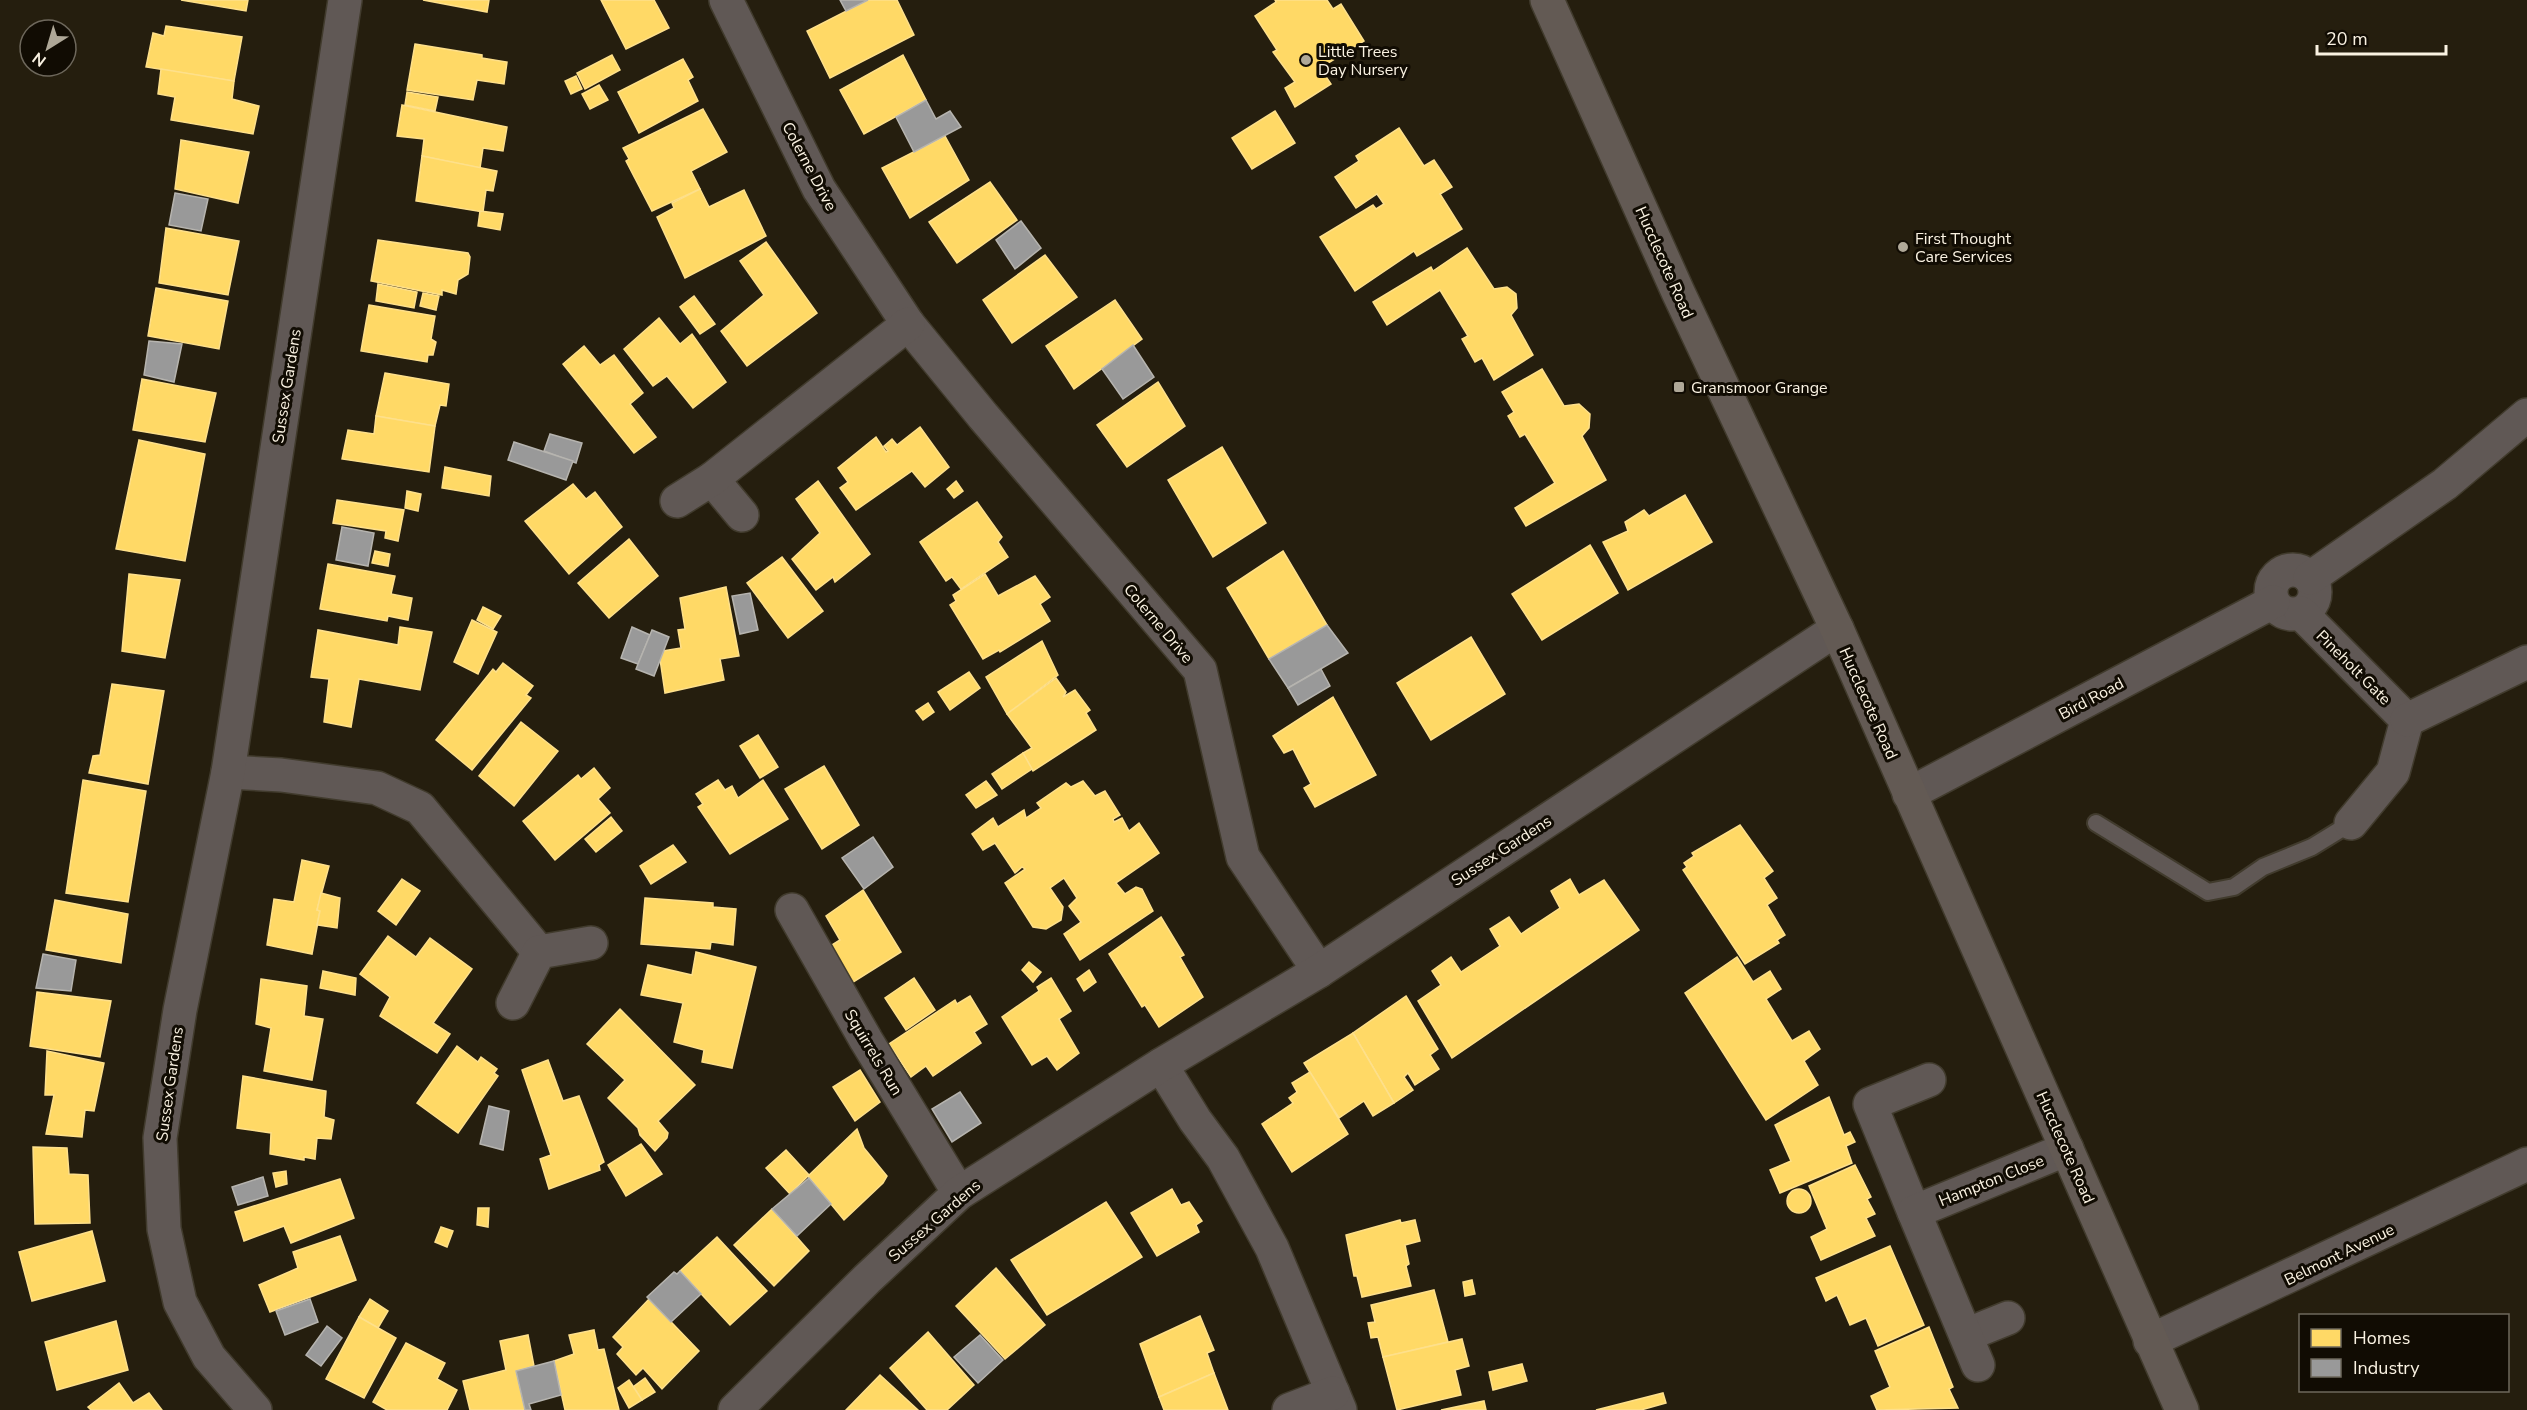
<svg xmlns="http://www.w3.org/2000/svg" width="2527" height="1410" font-family="'Nunito Sans',sans-serif">
<style>
.homes{fill:#ffd966;stroke:#fee08b;stroke-width:1.5}
.industry{fill:#999;stroke:#b6b4af;stroke-width:1.5}
.lines{fill:none;stroke-linecap:round;stroke-linejoin:round}
.lane-casing{stroke:#413b2d;stroke-width:20}
.street-casing{stroke:#413b2d;stroke-width:36}
.secondary-casing{stroke:#413b2d;stroke-width:36}
.lane{stroke:#605855;stroke-width:16}
.street{stroke:#605855;stroke-width:33}
.secondary{stroke:#635a54;stroke-width:33}
.poi-dot{fill:#afa898;stroke:#110c03;stroke-width:2}
.labels{text-anchor:middle;stroke-width:6;stroke-linejoin:round;paint-order:stroke}
.poi-label{font-size:16px;fill:#faf2e2;stroke:#110c03;text-anchor:start}
.street-label{font-size:16px;fill:#faf2e2;stroke:#110c03}
</style>
<rect width="100%" height="100%" fill="#251e0e"/>
<!-- homes -->
<g class="homes">
<path d="M181 0H248L246 11Z"/>
<path d="M423 0H489L487 12Z"/>
<path d="M601 0H654L669 28 626 49Z"/>
<path d="M868 0H897L914 35 830 78 807 31Z"/>
<path d="M1275 0H1327L1333 9 1341 4 1364 41 1320 68 1331 84 1295 107 1285 88 1295 82 1273 52 1277 50 1255 16 1276 2Z"/>
<path d="M166 26 242 37 234 81 146 67 153 33 164 36Z"/>
<path d="M415 44 482 55V58L507 62 504 84 477 80 473 100 407 90Z"/>
<path d="M612 55 620 70 585 89 577 73Z"/>
<path d="M903 55 926 100 864 134 840 90Z"/>
<path d="M683 59 693 77 688 80 698 101 639 133 618 92Z"/>
<path d="M161 69 234 81 232 99 259 106 253 134 171 120 175 97 158 94Z"/>
<path d="M576 76 582 89 571 94 565 81Z"/>
<path d="M599 85 608 100 590 109 582 94Z"/>
<path d="M407 92 438 97 435 111 405 105Z"/>
<path d="M402 105 507 127 503 151 483 148 480 168 422 156 424 139 397 136Z"/>
<path d="M703 109 727 152 691 171 700 189 652 211 626 161 629 159 623 148Z"/>
<path d="M1275 111 1295 143 1252 169 1232 138Z"/>
<path d="M1399 128 1424 166 1434 160 1452 187 1440 194 1462 229 1417 256 1414 251 1355 291 1320 237 1373 205 1376 209 1384 204 1377 194 1356 208 1335 177 1359 161 1356 156Z"/>
<path d="M945 136 969 180 910 218 882 168Z"/>
<path d="M181 140 249 152 238 203 175 189Z"/>
<path d="M422 156 497 171 493 191 486 190 483 212 416 201Z"/>
<path d="M990 182 1017 220 957 263 929 222Z"/>
<path d="M700 189 709 207 744 190 766 236 685 278 657 217 674 208 672 203Z"/>
<path d="M480 211 503 214 500 230 478 226Z"/>
<path d="M166 228 239 241 228 295 159 283Z"/>
<path d="M378 240 468 253 470 257 468 274 458 280 456 294 442 290V295L371 281Z"/>
<path d="M766 242 817 313 747 366 721 331 764 295 740 261Z"/>
<path d="M1467 248 1494 289 1507 287 1516 294 1517 308 1511 315 1533 355 1494 380 1482 358 1475 362 1462 339 1468 336 1440 290 1387 325 1373 302 1431 267 1433 271Z"/>
<path d="M1045 255 1077 297 1012 343 983 300Z"/>
<path d="M378 284 417 292 414 308 376 301Z"/>
<path d="M156 288 228 301 219 349 148 336Z"/>
<path d="M423 293 439 296 436 310 420 306Z"/>
<path d="M694 296 715 324 700 334 680 307Z"/>
<path d="M1115 300 1142 339 1074 389 1046 346Z"/>
<path d="M369 305 435 316 431 339 436 342 433 355H428L427 362 361 351Z"/>
<path d="M659 318 680 344 692 334 726 382 693 408 667 376 653 386 624 349Z"/>
<path d="M584 346 600 365 614 355 643 393 630 404 656 437 634 453 563 364Z"/>
<path d="M1542 369 1564 406 1579 404 1590 414 1589 428 1582 436 1606 480 1526 526 1515 508 1555 483 1525 434 1520 437 1508 416 1514 412 1502 392Z"/>
<path d="M385 373 449 384 446 406 440 405 435 426 376 416Z"/>
<path d="M142 379 216 393 205 442 133 430Z"/>
<path d="M1158 382 1185 426 1127 467 1097 425Z"/>
<path d="M376 416 435 426 429 472 342 459 348 430 374 434Z"/>
<path d="M920 427 949 467 925 487 912 471 856 510 840 488 848 482 838 468 876 437 886 452 888 451 884 446 892 439 897 445Z"/>
<path d="M139 440 205 454 185 561 116 549Z"/>
<path d="M1222 447 1266 523 1213 557 1168 480Z"/>
<path d="M445 467 491 476 489 496 442 488Z"/>
<path d="M818 481 870 554 835 582 833 577 816 590 792 559 820 533 796 499Z"/>
<path d="M956 481 963 491 954 498 947 489Z"/>
<path d="M573 484 586 499 595 492 622 527 569 574 525 521Z"/>
<path d="M407 491 421 494 418 511 405 508Z"/>
<path d="M1685 495 1712 542 1628 590 1603 542 1628 531 1625 522 1644 510 1649 516Z"/>
<path d="M337 500 404 510 398 541 385 538 386 531 333 523Z"/>
<path d="M977 502 1002 537 998 542 1008 557 961 589 952 577 946 581 920 542Z"/>
<path d="M629 539 658 576 609 618 578 583Z"/>
<path d="M1590 545 1618 593 1542 640 1512 594Z"/>
<path d="M375 551 390 554 388 566 372 563Z"/>
<path d="M1283 551 1327 625 1269 659 1227 588Z"/>
<path d="M782 557 823 611 788 638 747 583Z"/>
<path d="M328 564 395 576 391 594 412 598 408 620 388 616 387 621 320 609Z"/>
<path d="M129 574 180 580 165 658 122 651Z"/>
<path d="M985 574 998 596 1035 576 1050 597 1040 604 1050 621 1000 652 999 650 983 659 950 605 956 601 953 595Z"/>
<path d="M726 587 739 656 720 659 724 680 665 693 660 659 663 651 681 648 678 630 685 629 680 598Z"/>
<path d="M483 607 501 616 493 629 477 620Z"/>
<path d="M472 620 497 632 478 674 454 662Z"/>
<path d="M400 627 432 632 420 690 359 679 351 727 324 722 329 679 311 677 318 630 398 645Z"/>
<path d="M1471 637 1505 694 1431 740 1397 683Z"/>
<path d="M1042 641 1058 675 1007 714 986 677Z"/>
<path d="M503 663 533 686 526 695 531 698 472 770 436 740 493 669 496 672Z"/>
<path d="M969 672 980 688 950 710 938 692Z"/>
<path d="M1056 678 1066 692 1063 697 1075 690 1090 710 1086 713 1096 730 1033 771 1023 753 1032 748 1007 714Z"/>
<path d="M112 684 164 691 148 784 89 773 93 756 100 755Z"/>
<path d="M1333 697 1376 775 1315 807 1304 788 1311 784 1293 749 1284 753 1273 736Z"/>
<path d="M928 703 934 712 923 720 916 711Z"/>
<path d="M521 722 558 751 514 806 479 776Z"/>
<path d="M758 735 778 767 760 778 740 746Z"/>
<path d="M1023 753 1032 769 1002 789 992 774Z"/>
<path d="M824 766 859 825 822 849 785 789Z"/>
<path d="M594 768 610 788 598 799 610 813 555 860 523 821 578 775 581 779Z"/>
<path d="M83 780 146 791 128 902 66 893Z"/>
<path d="M718 780 725 790 732 786 738 798 763 780 788 819 730 854 698 807 703 804 696 794Z"/>
<path d="M986 781 997 795 976 808 966 795Z"/>
<path d="M1083 781 1095 796 1105 791 1120 815 1113 819 1114 822 1122 818 1129 831 1139 823 1159 853 1116 883 1125 894 1136 887 1142 889 1153 911 1080 960 1064 934 1081 922 1069 906 1077 898 1064 878 1050 888 1063 907 1061 920 1046 929 1033 927 1005 883 1025 869 1022 867 1015 873 995 843 983 850 972 834 993 818 998 827 1024 810 1026 818 1041 808 1037 803 1066 783 1071 787Z"/>
<path d="M611 817 622 831 596 852 585 839Z"/>
<path d="M1740 825 1773 871 1764 878 1777 898 1767 905 1785 935 1777 940 1779 943 1745 964 1683 870 1687 867 1684 863 1694 856 1692 853Z"/>
<path d="M673 845 686 862 651 884 640 866Z"/>
<path d="M302 860 329 866 317 910 320 911 312 954 267 945 274 899 294 902Z"/>
<path d="M402 879 420 891 396 925 378 911Z"/>
<path d="M1570 879 1579 895 1604 880 1639 930 1452 1058 1418 1001 1441 985 1432 971 1451 957 1461 972 1500 946 1490 929 1509 917 1521 934 1560 908 1551 891Z"/>
<path d="M863 890 901 952 847 986 827 948 840 940 826 916Z"/>
<path d="M321 893 340 898 337 928 317 925 320 911 317 910Z"/>
<path d="M645 898 713 903V907L736 909 733 945 711 942 710 949 641 944Z"/>
<path d="M55 900 128 914 121 963 46 950Z"/>
<path d="M1161 917 1184 955 1180 957 1203 997 1159 1027 1145 1005 1142 1007 1109 954Z"/>
<path d="M388 936 416 957 430 938 472 969 433 1023 450 1034 437 1053 380 1016 390 997 360 974Z"/>
<path d="M696 952 756 967 732 1068 702 1062 704 1050 674 1042 683 1003 641 995 648 965 692 975Z"/>
<path d="M1737 957 1753 982 1770 971 1781 989 1766 999 1792 1041 1809 1031 1820 1049 1804 1061 1818 1085 1766 1120 1685 993Z"/>
<path d="M1029 962 1041 972 1033 982 1022 970Z"/>
<path d="M1089 970 1096 982 1084 991 1077 979Z"/>
<path d="M323 971 356 978 355 995 320 988Z"/>
<path d="M914 978 935 1010 906 1030 885 998Z"/>
<path d="M1051 978 1071 1011 1059 1019 1079 1053 1057 1070 1047 1056 1032 1065 1002 1017 1039 991 1037 987Z"/>
<path d="M261 979 307 986 304 1016 323 1019 312 1080 264 1071 271 1028 256 1024Z"/>
<path d="M37 992 111 1001 100 1057 30 1046Z"/>
<path d="M970 996 987 1024 974 1032 981 1043 933 1076 926 1066 911 1077 889 1044 955 1000 957 1004Z"/>
<path d="M1406 996 1438 1049 1430 1055 1439 1069 1415 1085 1408 1073 1404 1077 1413 1090 1394 1103 1353 1033Z"/>
<path d="M620 1009 695 1085 658 1121 668 1133 667 1138 655 1151 640 1135 638 1128 608 1098 625 1080 587 1044Z"/>
<path d="M1353 1033 1394 1103 1373 1116 1364 1101 1339 1118 1304 1063Z"/>
<path d="M457 1046 478 1062 481 1057 497 1069 494 1073 498 1076 458 1133 417 1103Z"/>
<path d="M47 1051 104 1063 94 1111 85 1110 82 1137 46 1134 54 1095H45Z"/>
<path d="M548 1060 563 1101 579 1096 604 1162 599 1165 600 1170 549 1189 540 1159 551 1155 522 1070Z"/>
<path d="M860 1070 880 1102 855 1121 833 1087Z"/>
<path d="M1310 1072 1348 1134 1292 1172 1262 1124 1293 1103 1289 1098 1297 1092 1292 1083Z"/>
<path d="M243 1076 326 1091 324 1117 334 1120 331 1139 317 1138 315 1159 304 1157V1160L270 1154 271 1133 237 1128Z"/>
<path d="M1829 1097 1844 1135 1850 1132 1855 1142 1846 1146 1852 1163 1780 1193 1770 1170 1791 1161 1775 1125Z"/>
<path d="M857 1129 864 1148 887 1176 883 1183 844 1220 808 1176Z"/>
<path d="M641 1144 662 1174 626 1196 608 1165Z"/>
<path d="M33 1147 67 1148 69 1174 88 1175 90 1223 35 1224Z"/>
<path d="M786 1150 809 1175 790 1194 766 1168Z"/>
<path d="M1855 1165 1871 1197 1867 1199 1875 1214 1866 1218 1875 1236 1821 1260 1811 1237 1827 1229 1809 1186Z"/>
<path d="M286 1171 287 1184 276 1187 273 1173Z"/>
<path d="M340 1179 354 1218 291 1243 284 1226 244 1241 235 1212Z"/>
<path d="M1172 1189 1181 1205 1189 1202 1202 1221 1196 1225 1199 1232 1157 1256 1131 1213Z"/>
<circle cx="1799" cy="1201" r="12"/>
<path d="M1106 1202 1142 1257 1047 1315 1011 1260Z"/>
<path d="M478 1208H489L488 1227 477 1225Z"/>
<path d="M772 1209 809 1251 774 1286 734 1245Z"/>
<path d="M1400 1220 1401 1223 1415 1220 1420 1241 1405 1245 1409 1264 1406 1266 1411 1286 1362 1297 1357 1276H1354L1346 1235Z"/>
<path d="M441 1227 453 1231 447 1247 435 1242Z"/>
<path d="M92 1231 105 1281 32 1301 19 1252Z"/>
<path d="M340 1236 356 1280 270 1312 259 1285 298 1268 293 1252Z"/>
<path d="M717 1237 767 1291 730 1325 680 1271Z"/>
<path d="M1890 1246 1924 1325 1878 1346 1866 1318 1850 1325 1837 1295 1826 1301 1816 1278Z"/>
<path d="M996 1268 1045 1325 1005 1359 956 1306Z"/>
<path d="M1472 1280 1475 1294 1465 1296 1463 1282Z"/>
<path d="M1434 1290 1448 1342 1383 1357 1378 1337 1371 1338 1368 1323 1375 1322 1371 1305Z"/>
<path d="M370 1299 388 1311 378 1328 359 1317Z"/>
<path d="M649 1299 699 1351 662 1389 643 1368 636 1375 617 1354 623 1347 613 1337Z"/>
<path d="M1200 1316 1214 1350 1207 1353 1214 1373 1159 1397 1140 1344Z"/>
<path d="M359 1317 396 1338 364 1398 326 1379Z"/>
<path d="M116 1321 128 1370 57 1390 45 1342Z"/>
<path d="M1929 1327 1953 1387 1949 1389 1958 1408 1877 1410 1871 1396 1890 1387 1875 1351Z"/>
<path d="M594 1330 598 1350 604 1349 619 1410H565L554 1361 574 1354 569 1335Z"/>
<path d="M928 1332 974 1385 947 1410H927L890 1368Z"/>
<path d="M528 1335 534 1366 516 1371 525 1410H470L463 1381 506 1370 500 1341Z"/>
<path d="M1462 1339 1469 1366 1455 1370 1461 1395 1397 1410 1383 1357Z"/>
<path d="M406 1343 445 1363 437 1379 457 1390 447 1410H387L373 1402Z"/>
<path d="M1522 1364 1527 1381 1493 1390 1489 1372Z"/>
<path d="M1214 1373 1228 1410H1164L1159 1397Z"/>
<path d="M880 1375 918 1410H846Z"/>
<path d="M645 1378 655 1392 642 1400 633 1387Z"/>
<path d="M629 1380 642 1400 629 1408 618 1388Z"/>
<path d="M119 1383 133 1403 149 1393 162 1410H91L88 1407Z"/>
<path d="M1663 1393 1666 1403 1641 1410H1596Z"/>
<path d="M1484 1401 1486 1410H1441Z"/>
</g>
<!-- industry -->
<g class="industry">
<path d="M840 0H868L846 11Z"/>
<path d="M926 100 936 119 950 111 961 127 914 152 896 117Z"/>
<path d="M175 193 208 199 201 231 169 225Z"/>
<path d="M1021 221 1041 248 1015 269 996 240Z"/>
<path d="M149 341 182 344 174 382 144 375Z"/>
<path d="M1133 345 1154 377 1123 399 1102 369Z"/>
<path d="M550 434 582 443 576 463 544 451Z"/>
<path d="M514 442 573 461 566 480 508 460Z"/>
<path d="M342 527 374 533 368 566 336 560Z"/>
<path d="M750 593 758 630 740 634 732 596Z"/>
<path d="M1327 625 1348 653 1288 688 1269 659Z"/>
<path d="M632 627 650 635 638 664 621 658Z"/>
<path d="M652 630 669 637 654 676 636 669Z"/>
<path d="M1321 669 1330 686 1298 705 1288 688Z"/>
<path d="M873 837 893 867 864 889 842 858Z"/>
<path d="M43 954 76 960 71 991 36 988Z"/>
<path d="M960 1092 981 1123 952 1142 932 1109Z"/>
<path d="M489 1106 509 1111 503 1150 480 1144Z"/>
<path d="M263 1177 268 1196 238 1205 232 1187Z"/>
<path d="M809 1178 831 1204 797 1236 772 1209Z"/>
<path d="M680 1271 701 1294 671 1322 647 1297 674 1272 677 1274Z"/>
<path d="M310 1299 318 1322 285 1335 276 1311Z"/>
<path d="M327 1326 342 1338 321 1366 306 1355Z"/>
<path d="M980 1335 1003 1360 978 1383 954 1357Z"/>
<path d="M554 1361 561 1395 529 1404 531 1410H525L516 1371Z"/>
</g>
<g class="lines">
<defs>
<path id="lane" d="M2096 823 2208 892 2234 887 2263 867 2312 847 2351 823"/>
<g id="street">
<path d="M726 0 819 189 908 324 983 416 1200 670 1243 857 1319 971"/>
<path d="M712 479 742 515"/>
<path d="M677 501 712 479 908 324"/>
<circle cx="2293" cy="592" r="22"/>
<path d="M2310 578 2445 484 2527 415"/>
<path d="M2301 613 2407 720 2393 772 2351 823"/>
<path d="M2407 720 2527 662"/>
<path d="M228 772 281 775 377 788 420 808 539 952"/>
<path d="M1909 794 2273 602"/>
<path d="M792 910 866 1040 959 1193"/>
<path d="M513 1003 539 952 591 943"/>
<path d="M1161 1065 1195 1120 1223 1158 1272 1248 1340 1410"/>
<path d="M1914 1212 1870 1104 1929 1080"/>
<path d="M1966 1335 2008 1318"/>
<path d="M2150 1341 2527 1164"/>
<path d="M1978 1365 1914 1212 2067 1149"/>
<path d="M255 1410 209 1357 180 1302 164 1229 160 1138 180 1010 228 772 345 0"/>
<path d="M735 1410 867 1279 959 1193 1161 1065 1319 971 1837 629"/>
<path d="M1289 1410 1333 1393"/>
</g>
<path id="secondary" d="M1547 0 1678 292 1837 629 2182 1410"/>
</defs>
<!-- lane casing -->
<use href="#lane" class="lane-casing"/>
<!-- street casing -->
<use href="#street" class="street-casing"/>
<!-- secondary casing -->
<use href="#secondary" class="secondary-casing"/>
<!-- lane -->
<use href="#lane" class="lane"/>
<!-- street -->
<use href="#street" class="street"/>
<!-- secondary -->
<use href="#secondary" class="secondary"/>
</g>
<!-- markers -->
<g class="poi-dot">
<circle cx="1306" cy="60" r="6"/>
<circle cx="1903" cy="247" r="6"/>
<rect x="1673" y="381" width="12" height="12" rx="3"/>
</g>
<g class="labels">
<!-- poi labels -->
<g class="poi-label">
<text x="1318" y="57">Little Trees<tspan x="1318" dy="18">Day Nursery</tspan></text>
<text x="1915" y="244">First Thought<tspan x="1915" dy="18">Care Services</tspan></text>
<text x="1691" y="393">Gransmoor Grange</text>
</g>
<!-- street labels -->
<g class="street-label">
<text transform="translate(810 166) rotate(62)" y="6">Colerne Drive</text>
<text transform="translate(1665 262) rotate(66)" y="6">Hucclecote Road</text>
<text transform="translate(286 386) rotate(-81)" y="6">Sussex Gardens</text>
<text transform="translate(1159 623) rotate(50)" y="6">Colerne Drive</text>
<text transform="translate(2354 667) rotate(45)" y="6">Pineholt Gate</text>
<text transform="translate(2091 698) rotate(-28)" y="6">Bird Road</text>
<text transform="translate(1869 703) rotate(66)" y="6">Hucclecote Road</text>
<text transform="translate(1501 850) rotate(-33)" y="6">Sussex Gardens</text>
<text transform="translate(874 1052) rotate(59)" y="6">Squirrels Run</text>
<text transform="translate(169 1084) rotate(-82)" y="6">Sussex Gardens</text>
<text transform="translate(2066 1147) rotate(66)" y="6">Hucclecote Road</text>
<text transform="translate(1991 1180) rotate(-22)" y="6">Hampton Close</text>
<text transform="translate(934 1220) rotate(-41)" y="6">Sussex Gardens</text>
<text transform="translate(2339 1254) rotate(-26)" y="6">Belmont Avenue</text>
</g>
</g>
<!-- legend -->
<rect x="2299" y="1314" width="210" height="78" fill="#110c03" stroke="#6e685c" stroke-width="1.5"/>
<rect x="2311" y="1329" width="30" height="18" fill="#ffd966" stroke="#6e685c" stroke-width="1.5"/>
<text x="2353" y="1344" font-size="18" fill="#faf2e2">Homes</text>
<rect x="2311" y="1359" width="30" height="18" fill="#999999" stroke="#6e685c" stroke-width="1.5"/>
<text x="2353" y="1374" font-size="18" fill="#faf2e2">Industry</text>
<!-- north arrow -->
<g transform="translate(48 48) rotate(217)"><circle r="28" fill="#110c03" stroke="#6e685c" stroke-width="1.5"/>
<path d="M0-4.5L10 22L0 15L-10 22Z" fill="#afa898"/>
<text y="-9" font-size="16" font-weight="bold" text-anchor="middle" fill="#faf2e2">N</text>
</g>
<!-- scale -->
<path d="M2317 45v9h129v-9" fill="none" stroke="#faf2e2" stroke-width="3"/>
<text x="2326" y="45" font-size="18" fill="#faf2e2" stroke="#110c03" stroke-width="4.5" paint-order="stroke">20 m</text>
</svg>
